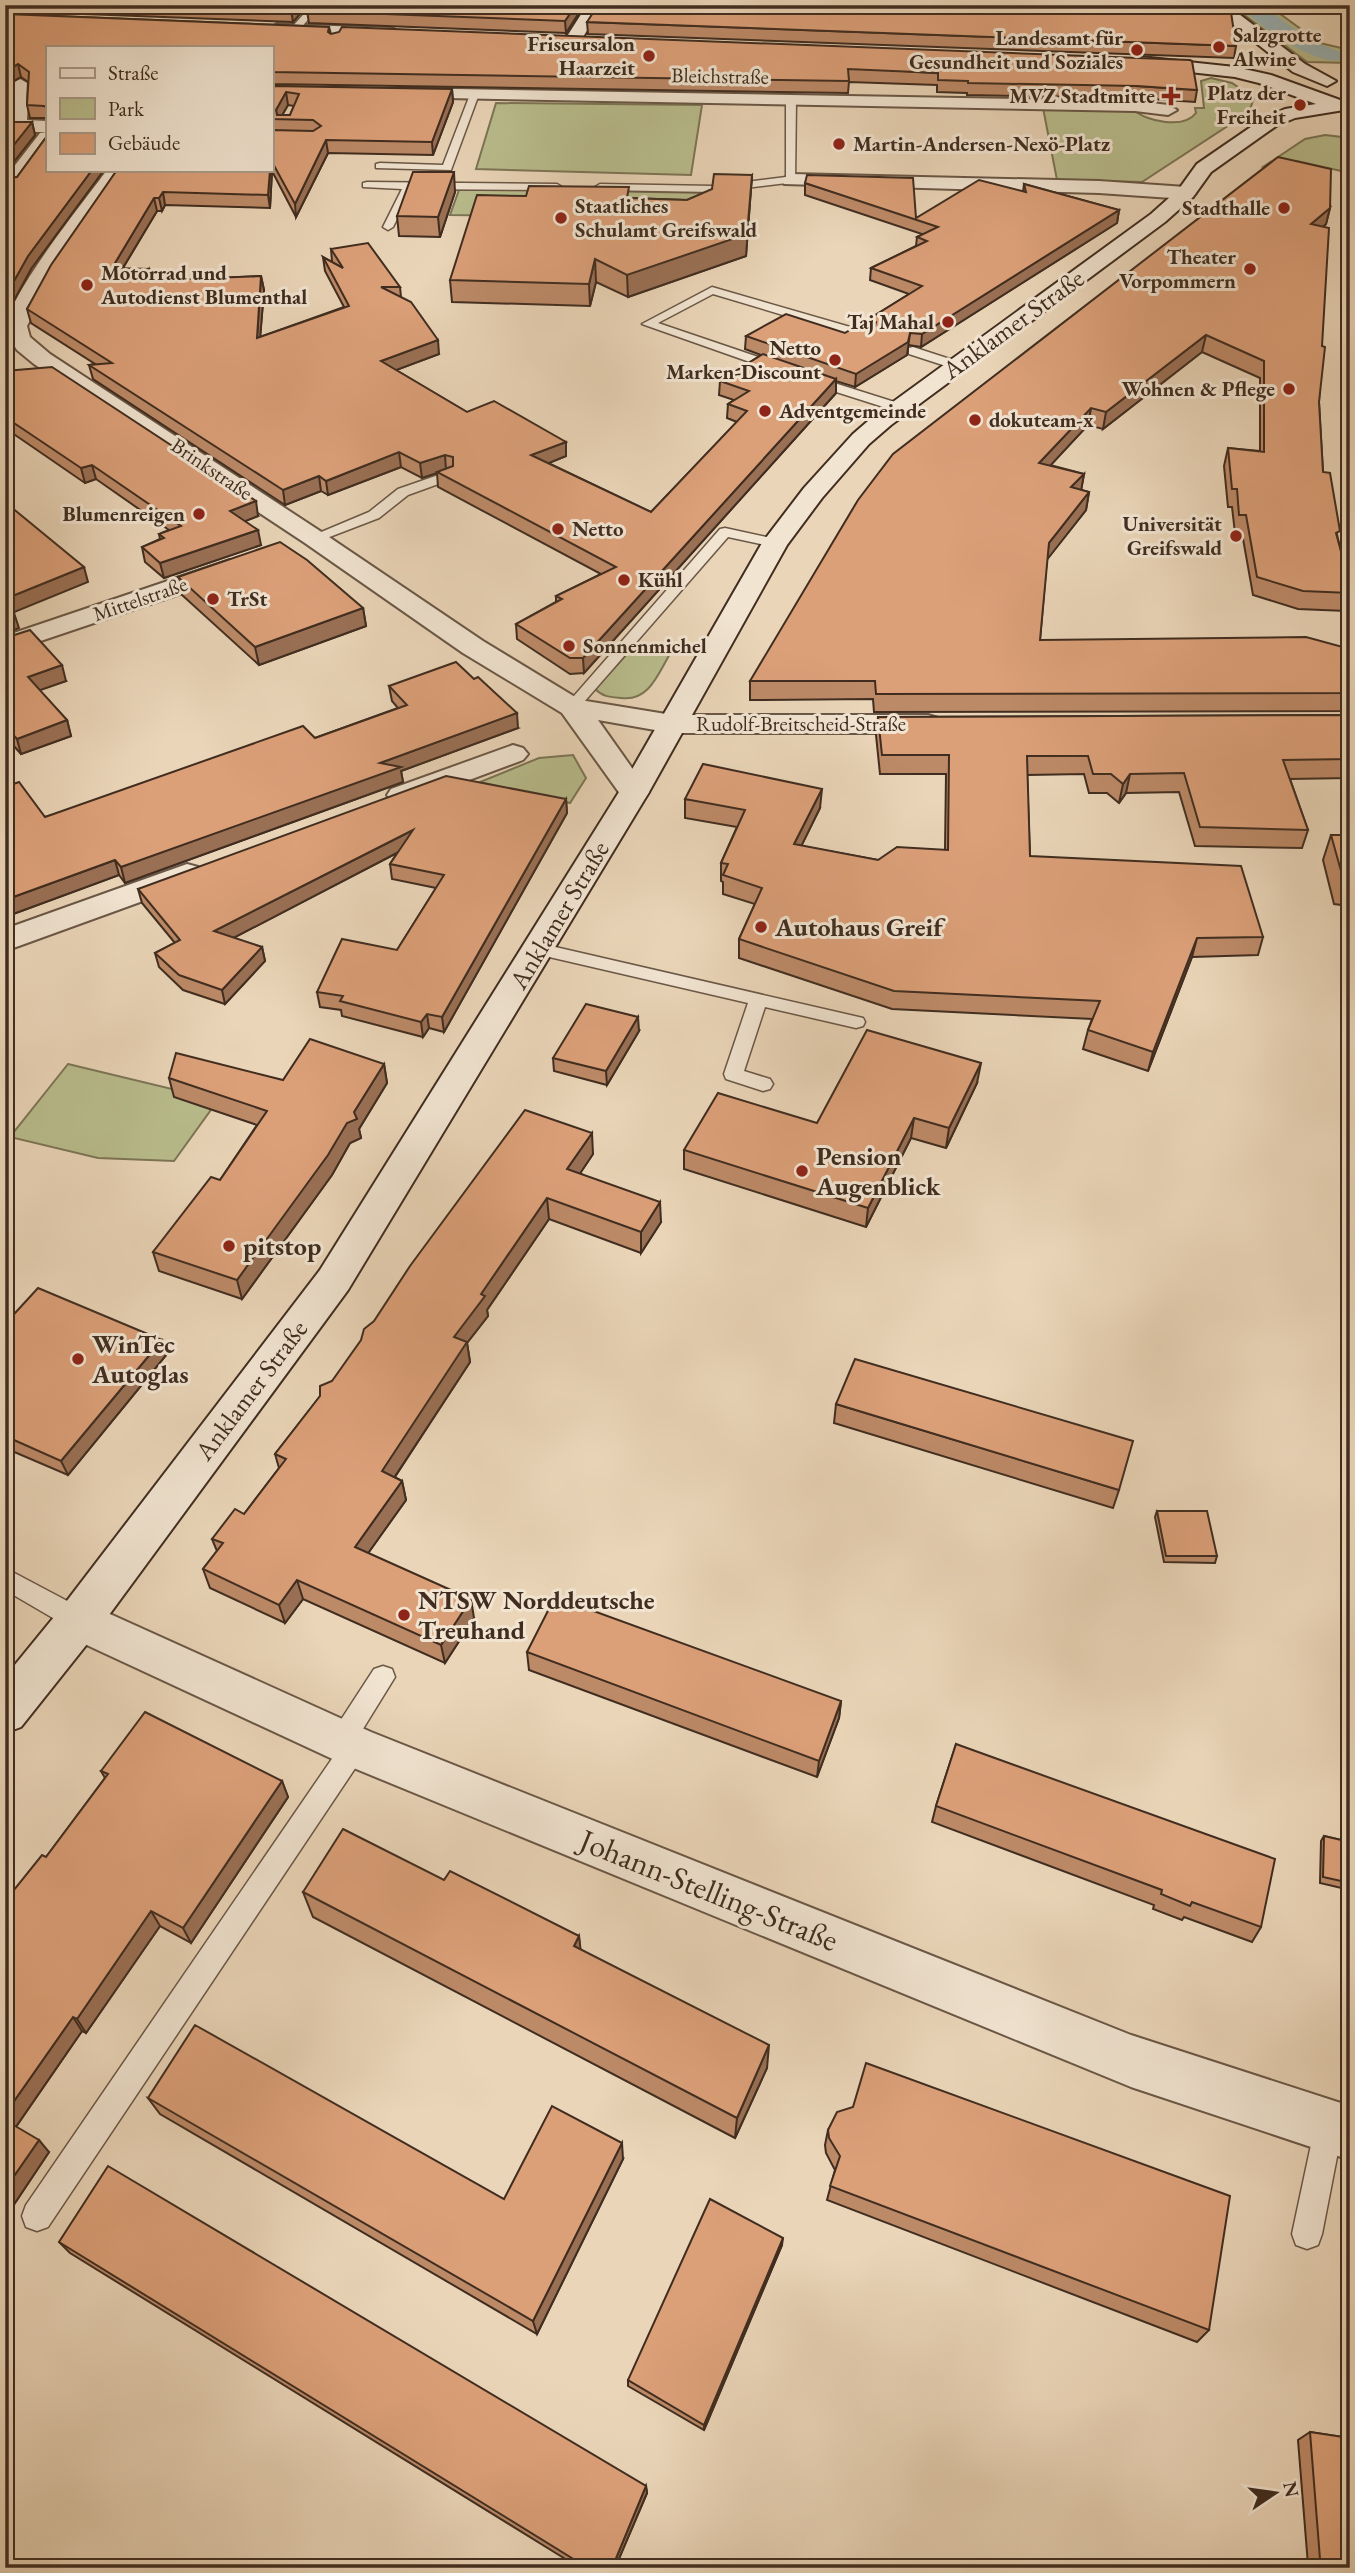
<svg xmlns="http://www.w3.org/2000/svg" width="1355" height="2573" font-family="'EB Garamond',serif">
<style>
.green{fill:#b9bd8d;stroke:#7c7556;stroke-width:2}
.lines{fill:none;stroke-linecap:round;stroke-linejoin:round}
.canal{fill:#9bb6b9;fill-rule:evenodd}
.service-casing{stroke:#6a5746;stroke-width:3}
.minor-casing{stroke:#6a5746;stroke-width:4}
.secondary-casing{stroke:#402d20;stroke-width:4}
.service{fill:#f1e4d1;fill-rule:evenodd}
.minor{fill:#f1e4d1;fill-rule:evenodd}
.secondary{fill:#f1e4d1;fill-rule:evenodd}
.wall{fill:#bd8a68;stroke:#402d20;stroke-width:2;fill-rule:evenodd}
.shaded-wall{fill:#9a7055;stroke:#402d20;stroke-width:2}
.building{fill:#dca079;stroke:#402d20;stroke-width:2;fill-rule:evenodd}
.poi-dot{fill:#8f2418;stroke:#f1e4d1;stroke-width:2.5}
.labels{text-anchor:middle;stroke-width:6;stroke-linejoin:round;paint-order:stroke}
.far-poi-label{font-size:21px;font-weight:bold;fill:#402d20;stroke:#f1e4d1;text-anchor:end}
.far-street-label{font-size:21px;fill:#402d20;stroke:#f1e4d1}
.street-label{font-size:26px;fill:#402d20;stroke:#f1e4d1}
.poi-label{font-size:26px;font-weight:bold;fill:#402d20;stroke:#f1e4d1;text-anchor:start}
.near-street-label{font-size:32px;fill:#402d20;stroke:#f1e4d1}
</style>
<rect width="100%" height="100%" fill="#ead5b8"/>
<filter id="stains"><feTurbulence type="fractalNoise" baseFrequency=".00286" numOctaves="4"/><feColorMatrix values="0 0 0 0 .2 0 0 0 0 .09 0 0 0 0 .02 0 0 0 .5 -.17"/></filter>
<radialGradient id="worn" r=".72"><stop offset=".6" stop-color="#630" stop-opacity="0"/><stop offset="1" stop-color="#630" stop-opacity=".3"/></radialGradient>
<!-- green -->
<g class="green">
<path d="M1231 5H1268L1320 43 1350 50V63L1307 62Z"/>
<path d="M1211 78 1232 83 1254 98 1249 112 1142 182 1057 180 1043 108 1134 110C1147 122 1184 129 1196 113L1195 108H1204L1201 81Z"/>
<path d="M496 103 702 105 691 175 476 169Z"/>
<path d="M1325 135 1350 138V173L1297 161 1284 173 1263 167 1305 139Z"/>
<path d="M459 190H578L525 216 450 215Z"/>
<path d="M592 191 710 193 704 215Z"/>
<path d="M636 644 671 652C658 674 649 702 621 698 610 697 603 697 595 689Z"/>
<path d="M573 755 586 778 570 803 480 782 539 758Z"/>
<path d="M68 1064 218 1100 174 1161 98 1158 10 1137Z"/>
</g>
<g class="lines">
<!-- canal -->
<path class="canal" d="M1240 5H1262L1308 39 1340 52 1343 56 1340 60C1316 66 1254 24 1240 5Z"/>
<defs>
<g id="service">
<path d="M312 5H321L298 31H292V27Z"/>
<path d="M471 92 479 94 451 170 376 168V164L380 163 443 165Z"/>
<path d="M791 97 796 100 795 182 713 192 600 190 595 187 600 184 713 186 786 177V100Z"/>
<path d="M367 182 557 184 562 187 557 190 412 189 393 227 388 230 383 227 402 189 363 187V183Z"/>
<path d="M712 287 871 333 873 336 863 339 713 294 658 323 782 365 784 368 778 372 642 324Z"/>
<path d="M913 347 959 362 961 365 955 369 909 354V348Z"/>
<path d="M809 375 904 405 906 408 904 411H896L805 382V376Z"/>
<path d="M447 472 452 473V479L408 495 379 518 319 541 314 542 307 538 369 512 398 489Z"/>
<path d="M725 528 780 540 782 543 775 547 728 537 577 710H567L564 707 567 704 720 529Z"/>
<path d="M538 943 863 1018 865 1022 863 1026 856 1028 765 1007 744 1071 770 1079 773 1084 770 1089 763 1091 726 1079 724 1074 748 1003 532 953 529 949Z"/>
<path d="M5 1568 88 1612 91 1620 88 1628 79 1631 70 1628 5 1590Z"/>
<path d="M383 1666 392 1669 395 1677 358 1737 364 1739 368 1747 364 1755 48 2227 37 2231 26 2227 22 2216 26 2205 338 1750 333 1748 329 1740 333 1732 374 1669Z"/>
<path d="M1329 2112 1339 2116 1343 2126 1322 2234 1318 2245 1307 2249 1296 2245 1292 2234 1315 2126 1319 2116Z"/>
</g>
<g id="minor">
<path d="M277 24 392 28 400 33 392 38 271 33 269 29Z"/>
<path d="M20 79 29 84 27 120 47 121V149L18 188 5 190V178L40 133 47 132H17L8 126 11 84Z"/>
<path d="M400 88 1135 101 1168 105 1177 110 1168 115 1135 111 394 97 391 93Z"/>
<path d="M107 170H126L55 273 27 326 30 337 50 354 323 533 483 641 580 700 672 715H928L938 718 942 724 938 730 928 733H672L598 720 649 792 645 798 634 801 623 798 562 713 463 653 305 543 34 364 17 350 5 331C4 300 85 200 107 170Z"/>
<path d="M791 174 1099 181 1186 187 1196 193 1186 199 1099 193 784 184 781 180Z"/>
<path d="M230 560 239 562 243 568 239 574 5 653V636Z"/>
<path d="M513 745 523 748 528 754 523 760 413 801 402 804 391 801 387 795 391 789Z"/>
<path d="M187 864 198 867 203 874 198 881 5 951V929Z"/>
<path d="M79 1600 371 1732 1131 2035 1350 2106V2160L1131 2087 339 1762 63 1634 57 1620 63 1606Z"/>
</g>
<g id="secondary">
<path d="M587 5H603L578 45H566L564 41Z"/>
<path d="M1208 5H1227L1305 64 1336 81 1327 86 1293 72Z"/>
<path d="M1141 57 1235 67 1271 75 1340 100 1350 99V109L1295 118 1276 126 1211 172 1193 197 1165 222 891 425 869 444 822 498 787 545 649 792 348 1290 95 1634 21 1727 5 1733V1677L63 1606 320 1270 619 792 762 543 804 488 853 434 875 415 1151 214 1179 189 1197 164 1264 118 1285 109 1316 104 1259 83 1235 77 1135 66 1132 62 1135 58Z"/>
</g>
</defs>
<!-- service casing -->
<use href="#service" class="service-casing"/>
<!-- minor casing -->
<use href="#minor" class="minor-casing"/>
<!-- secondary casing -->
<use href="#secondary" class="secondary-casing"/>
<!-- service -->
<use href="#service" class="service"/>
<!-- minor -->
<use href="#minor" class="minor"/>
<!-- secondary -->
<use href="#secondary" class="secondary"/>
</g>
<!-- wall -->
<g class="wall">
<path d="M5 5H308L293 22 5 11Z"/>
<path d="M584 5 566 33 309 23 307 11Z"/>
<path d="M5 14 329 27 331 34 1197 90 1195 102 1135 98 967 95V93L937 92V85L849 82 848 93 271 84V47L47 170 31 269 5 317V179L17 177 47 136V118H30L27 105 28 82 21 77 8 84 6 116 12 122H32L35 135 5 173Z"/>
<path d="M587 22 1236 46 1234 58 588 34Z"/>
<path d="M271 86 452 89 453 102 433 155 328 153 296 217 272 171 270 208 165 205 162 211H157L123 268 151 281 261 276 264 290 260 337 344 307 325 271 323 257 332 262 331 249 400 287 401 297 439 354 396 370 467 412 566 442V456L548 463 651 512 737 422 727 418 728 404 734 400 719 395 720 381 761 355 745 349 746 336 845 333 865 329 868 328 869 319 909 294 870 280 871 268 916 246 917 237 922 234 805 195V183L916 218 1023 192 1024 184 1119 210 1117 223 921 347 908 345 907 355 855 387 836 381V393L584 673 570 674 517 639 516 624 556 602V596L601 574 438 487 437 473 422 478 401 467 328 495 321 491 285 505 93 379 89 365 95 364 31 323 27 309 117 170H271ZM288 105 294 106 290 115H282Z"/>
<path d="M752 175 746 256 628 297 596 282 590 306 452 302 450 280 629 198 687 200Z"/>
<path d="M455 192 440 237 399 236 397 216Z"/>
<path d="M1330 208 1326 224 1323 227 1322 346 1319 402 1323 472 1338 539 1350 585V600L1346 611 1298 609 1253 595 1242 533H1235L1232 507H1228L1224 466 1228 448 1260 451V378L1202 352 1103 429 1088 425 1050 465 1084 474 1081 490 1089 492 1086 510 1047 559 1040 640 1350 649V711L874 712 873 699 750 700V681Z"/>
<path d="M5 371 258 516 245 521 261 545 164 578 145 562 142 547 160 539 159 534 169 530 96 479 85 483 5 428Z"/>
<path d="M178 577 363 608 366 626 259 665 182 595Z"/>
<path d="M5 638 66 681 39 690 67 720 71 736 21 754 5 736Z"/>
<path d="M389 686 518 728 401 771 403 782 125 883 119 875 5 917V787L45 817 315 738 398 708 392 701Z"/>
<path d="M1350 715V778L1290 779 1308 830 1302 848 1195 846 1179 792 1126 793 1119 803 1107 793H1089L1084 774 1027 775 1030 856 1263 937 1258 955 1192 957 1148 1071 1083 1049 1088 1030 1092 1019 892 1009 739 958V939L755 904 723 894V882L721 881V863L737 827 685 818V799L820 808 801 846 878 860 945 850 946 774H880L876 735 878 717Z"/>
<path d="M566 799 567 813 444 1032 429 1028 423 1037 342 1016 341 1010 320 1007 317 992 397 950 436 888 392 879 390 864 397 853 233 938 262 947 265 961 225 1004 183 990 159 967 155 953 175 943 142 903 138 889Z"/>
<path d="M1331 835H1350V906L1334 904 1323 860Z"/>
<path d="M639 1031 607 1085 554 1071 553 1058Z"/>
<path d="M384 1064 387 1083 359 1129 361 1138 350 1143 332 1175 242 1299 159 1271 153 1252 220 1180 257 1125 174 1097 169 1078 283 1080Z"/>
<path d="M977 1083 946 1148 911 1138 866 1227 684 1169V1150L817 1123Z"/>
<path d="M593 1154 580 1173 661 1222 641 1253 549 1219 487 1310 488 1316 467 1343 470 1362 395 1477 402 1481 406 1500 368 1553 474 1618 445 1663 303 1599 285 1623 210 1588 203 1569 217 1551 212 1539 244 1514 279 1468 275 1454 332 1381Z"/>
<path d="M5 1324 167 1354 68 1475 5 1448Z"/>
<path d="M836 1404 1119 1490 1113 1508 834 1423Z"/>
<path d="M1157 1511 1217 1556 1215 1563 1164 1562 1155 1517Z"/>
<path d="M527 1652 841 1701 839 1718 817 1777 529 1670Z"/>
<path d="M956 1744 1261 1927 1252 1942 1184 1917 1182 1920 1153 1909 1154 1905 932 1822 936 1806Z"/>
<path d="M101 1771 282 1781 288 1797 191 1943 160 1926 86 2033 82 2031 16 2127 49 2152 5 2218V1901L46 1857 105 1778Z"/>
<path d="M1324 1836 1350 1842V1890L1320 1883 1321 1841Z"/>
<path d="M444 1880 579 1936 580 1949 767 2068 735 2138 313 1917 303 1892Z"/>
<path d="M148 2098 504 2199 623 2159 537 2334 160 2114Z"/>
<path d="M828 2130 1209 2330 1197 2342 827 2200 835 2170 826 2153 825 2145Z"/>
<path d="M59 2242 646 2486 647 2493 615 2568H580L70 2253Z"/>
<path d="M782 2245 704 2430 628 2386V2380Z"/>
<path d="M1310 2432 1350 2438V2568H1328L1308 2565 1298 2440Z"/>
</g>
<!-- shaded-wall -->
<g class="shaded-wall">
<path d="M296 5H308L293 22 291 10Z"/>
<path d="M576 5H584L566 33 565 21Z"/>
<path d="M18 64 21 77 8 84 5 126V72Z"/>
<path d="M452 89 453 102 433 155 432 142Z"/>
<path d="M286 92 288 105 280 119H277L276 110Z"/>
<path d="M32 122 35 135 5 173V156Z"/>
<path d="M326 140 328 153 296 217 295 204Z"/>
<path d="M271 164 272 171 270 208 268 195 270 170H271Z"/>
<path d="M92 170H104L31 269 5 317V297L28 256Z"/>
<path d="M454 172 455 192 440 237 438 217Z"/>
<path d="M752 175 746 256 628 297 627 275Z"/>
<path d="M163 192 165 205 162 211 159 198Z"/>
<path d="M154 198 157 211 115 281 112 268Z"/>
<path d="M1330 208 1326 224 1307 240 1311 224Z"/>
<path d="M1119 210 1117 223 921 347 922 334Z"/>
<path d="M595 259 596 282 590 306 589 284Z"/>
<path d="M149 269 152 282 142 281Z"/>
<path d="M261 276 264 290 259 352 257 338Z"/>
<path d="M910 333 907 355 855 387 856 374Z"/>
<path d="M1206 335 1202 352 1103 429 1106 412Z"/>
<path d="M438 340 439 354 383 375 381 361Z"/>
<path d="M836 379V393L584 673 583 658Z"/>
<path d="M1091 408 1088 425 1037 480 1039 463Z"/>
<path d="M566 442V456L532 470 531 455Z"/>
<path d="M399 452 401 467 328 495 326 481Z"/>
<path d="M445 455 446 470 422 478 420 463Z"/>
<path d="M92 465 96 479 85 483 81 468Z"/>
<path d="M1084 474 1081 491 1071 487Z"/>
<path d="M319 476 321 491 285 505 283 490Z"/>
<path d="M1089 492 1086 510 1046 561 1049 543Z"/>
<path d="M256 501 258 516 233 526 230 511Z"/>
<path d="M258 530 261 545 164 578 160 563Z"/>
<path d="M84 567 88 582 7 615 5 610V599Z"/>
<path d="M363 608 366 626 259 665 255 647Z"/>
<path d="M14 613 19 628 5 634V617Z"/>
<path d="M62 665 66 681 32 693 28 677Z"/>
<path d="M517 713 518 728 401 771 403 782 125 883 121 867 380 763Z"/>
<path d="M67 720 71 736 21 754 17 739Z"/>
<path d="M1130 774 1126 793 1119 803 1123 784Z"/>
<path d="M822 789 820 808 793 863 794 844Z"/>
<path d="M566 799 567 813 444 1032 442 1017Z"/>
<path d="M413 830 414 844 218 946 214 931Z"/>
<path d="M115 860 119 875 5 917V900Z"/>
<path d="M1197 938 1192 957 1148 1071 1153 1052Z"/>
<path d="M262 947 265 961 225 1004 222 990Z"/>
<path d="M427 1014 429 1028 423 1037 421 1022Z"/>
<path d="M638 1017 639 1031 607 1085 606 1071Z"/>
<path d="M981 1063 977 1083 946 1148 949 1128Z"/>
<path d="M384 1064 387 1083 359 1129 361 1138 350 1143 332 1175 242 1299 237 1280 354 1112Z"/>
<path d="M914 1118 911 1138 866 1227 868 1208Z"/>
<path d="M592 1133 593 1154 569 1190 567 1169Z"/>
<path d="M547 1198 549 1219 487 1310 488 1316 467 1343 470 1362 386 1490 382 1471 454 1337 481 1294Z"/>
<path d="M660 1202 661 1222 641 1253V1232Z"/>
<path d="M162 1340 167 1354 68 1475 61 1461Z"/>
<path d="M402 1481 406 1500 359 1566 355 1547Z"/>
<path d="M297 1580 303 1599 285 1623 279 1605Z"/>
<path d="M471 1599 474 1618 445 1663 441 1645Z"/>
<path d="M841 1701 839 1718 817 1777 819 1761Z"/>
<path d="M282 1781 288 1797 191 1943 183 1928Z"/>
<path d="M151 1911 160 1926 86 2033 77 2019Z"/>
<path d="M579 1936 582 1961 574 1946Z"/>
<path d="M73 2017 82 2031 13 2131 5 2122V2114Z"/>
<path d="M769 2045 767 2068 735 2138 737 2118Z"/>
<path d="M39 2140 49 2152 5 2218V2189Z"/>
<path d="M622 2143 623 2159 537 2334 533 2321Z"/>
<path d="M783 2238 782 2245 704 2430V2425Z"/>
<path d="M646 2486 647 2493 615 2568H612Z"/>
</g>
<!-- building -->
<g class="building">
<path d="M157 5H296L291 10Z"/>
<path d="M312 5H576L565 21 307 11Z"/>
<path d="M598 5H1221L1231 12 1236 46 587 22Z"/>
<path d="M5 14 329 27 328 32 331 34 339 32 342 27 1190 60 1192 61 1197 90 1137 86 968 83V81L938 80V73L848 69 849 81 271 72V47H47V170H92L28 256 5 297V179L17 177 47 136V108L44 106 27 105 29 72 18 64 5 72V74Z"/>
<path d="M271 86 452 89 432 142 326 140 295 204 271 160V130L313 131 321 126 313 120 271 119ZM286 92 299 94 290 115H277L276 110Z"/>
<path d="M5 116 12 122H32L5 156Z"/>
<path d="M1278 157 1331 169 1330 208 1311 224 1329 228 1322 346 1325 347 1319 402 1323 472 1330 473 1340 531 1336 533 1350 585V593L1303 591 1257 577 1246 515H1239L1237 489H1232L1228 448 1264 452V361L1206 335 1106 412 1091 408 1039 463 1084 474 1071 487 1089 492 1049 543 1040 640 1306 637 1350 649V693L876 694 875 681H750L858 500 893 454Z"/>
<path d="M117 170H270L268 195 163 192 159 198H154L112 268 149 269 142 281 261 276 257 338 349 306 323 257 343 268 331 249 368 243 400 287H381L411 302 438 340 381 361 467 412 494 401 566 442 531 455 651 512 747 411 728 404 749 391 720 381 763 354 836 379 583 658H570L516 624 562 599 556 596 616 567 437 472 453 466V457L445 455 420 463 399 452 326 481 319 476 283 490 89 365 112 363 27 309 51 265Z"/>
<path d="M413 172H454L438 217 397 216Z"/>
<path d="M714 174 752 175 747 234 627 275 595 259 589 284 450 280 477 195 526 196 529 186 629 187 627 198 687 200 712 189Z"/>
<path d="M807 175 913 178 916 218 979 180 1026 192 1024 184 1119 210 922 334 910 333 908 342 856 374 746 336 786 314 845 333 856 326 865 329 875 326 876 322 869 319 922 286 871 268 927 241 917 237 938 227 805 183Z"/>
<path d="M52 367 256 501 230 511 258 530 160 563 142 547 164 538 159 534 181 526 92 465 81 468 5 417V371Z"/>
<path d="M5 502 84 567 5 599Z"/>
<path d="M280 542 307 560 363 608 255 647 178 577Z"/>
<path d="M5 603 14 613 5 617Z"/>
<path d="M30 630 62 665 28 677 67 720 17 739 5 726V638Z"/>
<path d="M456 662 474 679 478 677 517 713 380 763 401 767 121 867 115 860 5 900V787L19 782 45 817 303 726 315 738 407 705 389 686Z"/>
<path d="M1350 715V759L1283 760 1308 830 1200 827 1184 773 1130 774 1123 784 1111 774H1093L1088 756H1027L1030 856 1241 866 1263 937 1197 938 1153 1052 1088 1030 1100 1001 894 991 739 939 762 888 723 875 728 864 721 863 745 810 685 799 703 764 822 789 794 844 878 860 897 847 948 850 949 755H882L878 717Z"/>
<path d="M446 776 566 799 442 1017 427 1014 421 1022 340 1001 343 996 317 992 342 939 397 950 444 875 390 864 413 830 214 931 262 947 222 990 179 975 155 953 180 940 138 889Z"/>
<path d="M1331 835H1350V879L1343 878Z"/>
<path d="M586 1004 638 1017 606 1071 553 1058Z"/>
<path d="M867 1030 981 1063 949 1128 914 1118 868 1208 684 1150 718 1093 817 1123Z"/>
<path d="M310 1039 384 1064 354 1112 357 1119 347 1123 328 1155 237 1280 153 1252 211 1177 220 1180 267 1111 169 1078 176 1053 283 1080Z"/>
<path d="M525 1110 592 1133 567 1169 660 1202 641 1232 547 1198 481 1294 485 1296 454 1337 467 1342 382 1471 402 1481 355 1547 471 1599 441 1645 297 1580 279 1605 203 1569 223 1543 212 1539 235 1509 244 1514 286 1459 275 1454 320 1396V1386L332 1381 361 1340 364 1329 374 1321 410 1266Z"/>
<path d="M38 1288 162 1340 61 1461 5 1436V1324Z"/>
<path d="M855 1359 1133 1441 1119 1490 836 1404Z"/>
<path d="M1157 1511H1207L1217 1556H1166Z"/>
<path d="M555 1597 841 1701 819 1761 527 1652Z"/>
<path d="M145 1712 282 1781 183 1928 151 1911 77 2019 73 2017 5 2114V1901L42 1855 46 1857 108 1774 101 1771Z"/>
<path d="M956 1744 1275 1859 1261 1927 1192 1902 1190 1906 1161 1894 1162 1890 936 1806Z"/>
<path d="M343 1829 444 1880 450 1871 579 1936 574 1946 769 2045 737 2118 303 1892Z"/>
<path d="M1324 1836 1350 1842V1883L1323 1877Z"/>
<path d="M195 2025 504 2199 552 2106 622 2143 533 2321 148 2098Z"/>
<path d="M866 2063 1230 2196 1209 2330 830 2186 840 2156 829 2138 828 2130 837 2112 853 2107Z"/>
<path d="M5 2120 39 2140 5 2189Z"/>
<path d="M108 2166 646 2486 612 2568H588L59 2242Z"/>
<path d="M710 2199 783 2238 704 2425 628 2380Z"/>
<path d="M1310 2432 1350 2438V2563L1320 2559Z"/>
</g>
<!-- markers -->
<g class="poi-dot">
<circle cx="1219" cy="47" r="7"/>
<circle cx="1137" cy="50" r="7"/>
<circle cx="649" cy="56" r="7"/>
<path d="M1167.5 85.5h7v7h7v7h-7v7h-7v-7h-7v-7h7z"/>
<circle cx="1300" cy="105" r="7"/>
<circle cx="839" cy="144" r="7"/>
<circle cx="1284" cy="208" r="7"/>
<circle cx="561" cy="218" r="7"/>
<circle cx="1250" cy="269" r="7"/>
<circle cx="87" cy="285" r="7"/>
<circle cx="948" cy="322" r="7"/>
<circle cx="835" cy="360" r="7"/>
<circle cx="1289" cy="389" r="7"/>
<circle cx="765" cy="411" r="7"/>
<circle cx="975" cy="420" r="7"/>
<circle cx="199" cy="514" r="7"/>
<circle cx="558" cy="529" r="7"/>
<circle cx="1236" cy="536" r="7"/>
<circle cx="624" cy="580" r="7"/>
<circle cx="213" cy="599" r="7"/>
<circle cx="569" cy="646" r="7"/>
<circle cx="761" cy="927" r="7"/>
<circle cx="802" cy="1171" r="7"/>
<circle cx="229" cy="1246" r="7"/>
<circle cx="78" cy="1359" r="7"/>
<circle cx="404" cy="1615" r="7"/>
</g>
<g class="labels">
<!-- far-poi labels -->
<g class="far-poi-label">
<text x="1233" y="42" text-anchor="start">Salzgrotte<tspan x="1233" dy="24">Alwine</tspan></text>
<text x="1123" y="45">Landesamt für<tspan x="1123" dy="24">Gesundheit und Soziales</tspan></text>
<text x="635" y="51">Friseursalon<tspan x="635" dy="24">Haarzeit</tspan></text>
<text x="1286" y="100">Platz der<tspan x="1286" dy="24">Freiheit</tspan></text>
<text x="1155" y="103">MVZ Stadtmitte</text>
<text x="853" y="151" text-anchor="start">Martin-Andersen-Nexö-Platz</text>
<text x="575" y="213" text-anchor="start">Staatliches<tspan x="575" dy="24">Schulamt Greifswald</tspan></text>
<text x="1270" y="215">Stadthalle</text>
<text x="1236" y="264">Theater<tspan x="1236" dy="24">Vorpommern</tspan></text>
<text x="101" y="280" text-anchor="start">Motorrad und<tspan x="101" dy="24">Autodienst Blumenthal</tspan></text>
<text x="934" y="329">Taj Mahal</text>
<text x="821" y="355">Netto<tspan x="821" dy="24">Marken-Discount</tspan></text>
<text x="1275" y="396">Wohnen &amp; Pflege</text>
<text x="779" y="418" text-anchor="start">Adventgemeinde</text>
<text x="989" y="427" text-anchor="start">dokuteam-x</text>
<text x="185" y="521">Blumenreigen</text>
<text x="1222" y="531">Universität<tspan x="1222" dy="24">Greifswald</tspan></text>
<text x="572" y="536" text-anchor="start">Netto</text>
<text x="638" y="587" text-anchor="start">Kühl</text>
<text x="227" y="606" text-anchor="start">TrSt</text>
<text x="583" y="653" text-anchor="start">Sonnenmichel</text>
</g>
<!-- far-street labels -->
<g class="far-street-label">
<text transform="translate(720 76) rotate(1)" y="7">Bleichstraße</text>
<text transform="translate(212 469) rotate(34)" y="7">Brinkstraße</text>
<text transform="translate(140 599) rotate(-19)" y="7">Mittelstraße</text>
<text x="801" y="731">Rudolf-Breitscheid-Straße</text>
</g>
<!-- street labels -->
<g class="street-label">
<text transform="translate(1013 324) rotate(-36)" y="9">Anklamer Straße</text>
<text transform="translate(559 915) rotate(-59)" y="9">Anklamer Straße</text>
<text transform="translate(251 1390) rotate(-53)" y="9">Anklamer Straße</text>
</g>
<!-- poi labels -->
<g class="poi-label">
<text x="775" y="936">Autohaus Greif</text>
<text x="816" y="1165">Pension<tspan x="816" dy="30">Augenblick</tspan></text>
<text x="243" y="1255">pitstop</text>
<text x="92" y="1353">WinTec<tspan x="92" dy="30">Autoglas</tspan></text>
<text x="418" y="1609">NTSW Norddeutsche<tspan x="418" dy="30">Treuhand</tspan></text>
</g>
<!-- near-street labels -->
<g class="near-street-label">
<text transform="translate(709 1890) rotate(22)" y="11">Johann-Stelling-Straße</text>
</g>
</g>
<!-- margin -->
<rect width="1355" height="2573" fill="none" stroke="#ead5b8" stroke-width="28"/>
<rect x="7" y="7" width="1341" height="2559" fill="none" stroke="#402d20" stroke-width="3.5"/>
<rect x="14" y="14" width="1327" height="2545" fill="none" stroke="#402d20" stroke-width="2"/>
<!-- legend -->
<rect x="46" y="46" width="228" height="126" fill="#f1e4d1" stroke="#aa9b8a" stroke-width="2"/>
<rect x="60" y="68" width="35" height="10" fill="#f1e4d1" stroke="#aa9b8a" stroke-width="2"/>
<text x="108" y="80" font-size="21" fill="#402d20">Straße</text>
<rect x="60" y="98" width="35" height="21" fill="#b9bd8d" stroke="#aa9b8a" stroke-width="2"/>
<text x="108" y="116" font-size="21" fill="#402d20">Park</text>
<rect x="60" y="133" width="35" height="21" fill="#dca079" stroke="#aa9b8a" stroke-width="2"/>
<text x="108" y="150" font-size="21" fill="#402d20">Gebäude</text>
<!-- north arrow -->
<g transform="translate(1275 2493) rotate(77)" stroke="#f1e4d1" stroke-width="5" paint-order="stroke">
<path d="M0-5L12 26L0 18L-12 26Z" fill="#402d20"/>
<text y="-10" font-size="19" font-weight="bold" text-anchor="middle" fill="#402d20">N</text>
</g>
<rect width="100%" height="100%" filter="url(#stains)"/>
<rect width="100%" height="100%" fill="url(#worn)"/>
</svg>
